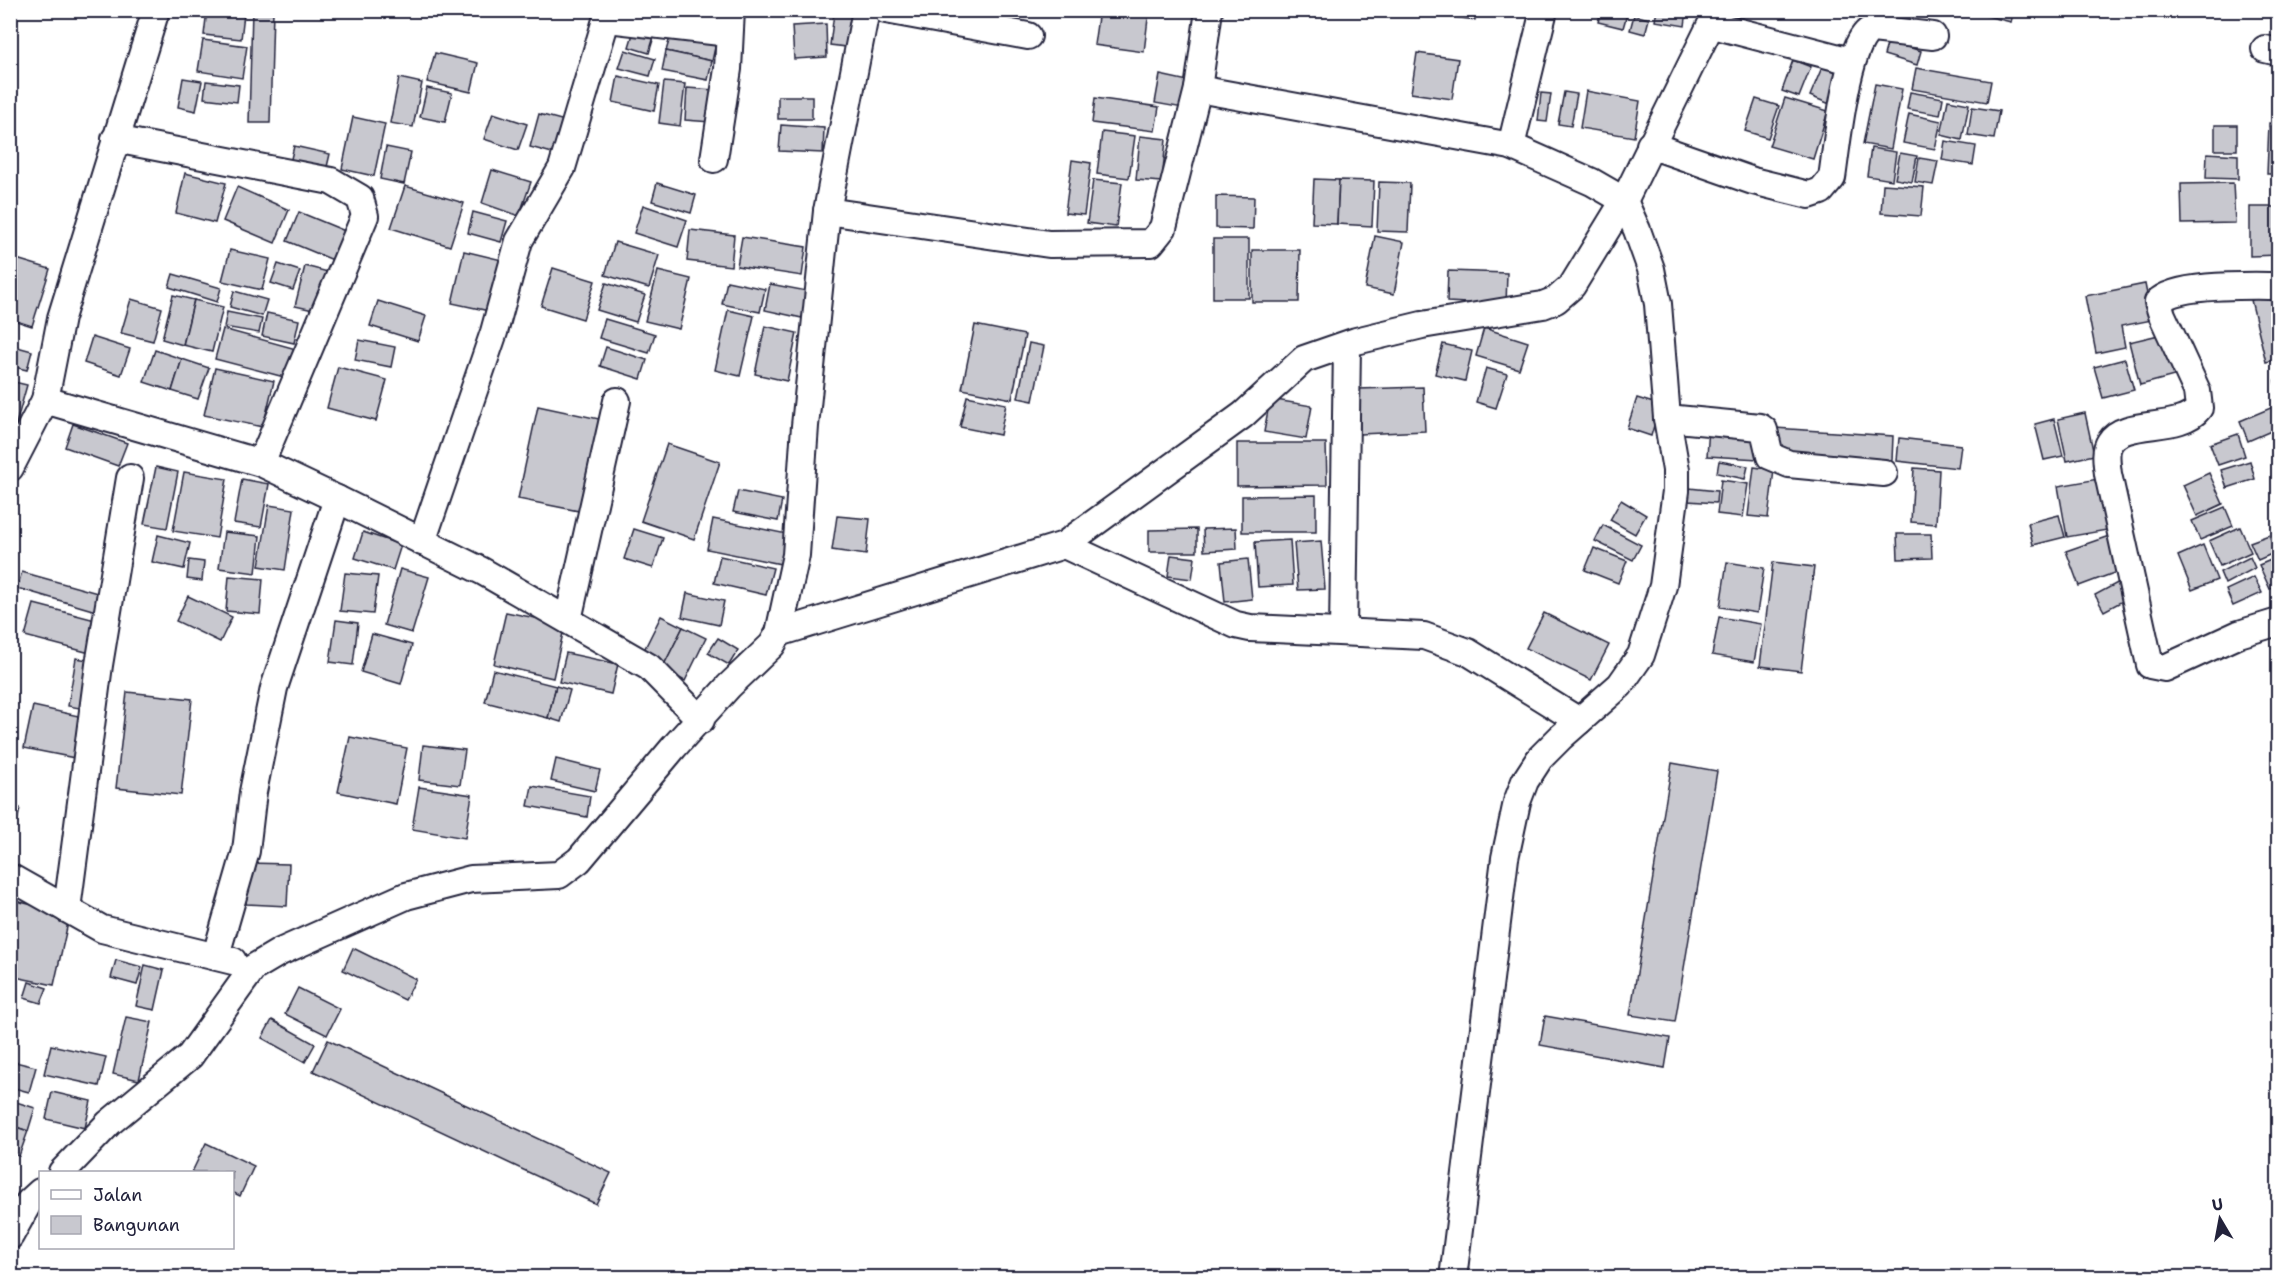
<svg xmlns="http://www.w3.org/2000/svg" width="2289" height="1288" font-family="'Shantell Sans',sans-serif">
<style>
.building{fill:#c8c8cf;stroke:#22223b;stroke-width:1.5}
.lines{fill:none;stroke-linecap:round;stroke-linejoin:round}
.minor-casing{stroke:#22223b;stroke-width:30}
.minor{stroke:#fff;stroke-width:26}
</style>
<rect width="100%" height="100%" fill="#fff"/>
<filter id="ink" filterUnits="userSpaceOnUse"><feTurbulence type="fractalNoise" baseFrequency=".0167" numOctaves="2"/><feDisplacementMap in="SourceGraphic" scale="12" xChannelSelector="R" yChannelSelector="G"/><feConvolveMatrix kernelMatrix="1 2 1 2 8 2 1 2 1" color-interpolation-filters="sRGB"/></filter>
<g filter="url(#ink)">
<!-- building -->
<g class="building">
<path d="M207 10 244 14 241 39 204 35Z"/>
<path d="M252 10H273L270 123H249Z"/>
<rect x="794" y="10" width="32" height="6"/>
<path d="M1099 10H1149L1144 52 1094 45Z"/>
<path d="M1447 10H1476L1475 20 1446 16Z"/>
<path d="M1483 10H1511V14Z"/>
<path d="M1601 10 1627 14 1623 28 1598 22Z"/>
<path d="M1657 10H1687L1685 26 1655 21Z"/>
<path d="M1975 10H2014L2011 22 1975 13Z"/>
<path d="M834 13 859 16 854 48 830 45Z"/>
<path d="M1634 15 1649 19 1645 34 1630 30Z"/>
<path d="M636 24 656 30 649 53 629 47Z"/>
<path d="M826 24 827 57 794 59 792 26Z"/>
<path d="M671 34 716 43 712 61 666 51Z"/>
<path d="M203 40 247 46 242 78 198 71Z"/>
<path d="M1888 41 1921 51 1917 65 1884 55Z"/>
<path d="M625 50 655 59 650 76 619 68Z"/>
<path d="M666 51 712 61 708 80 662 71Z"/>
<path d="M435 53 478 63 471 92 427 82Z"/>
<path d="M1417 53 1458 59 1452 99 1411 93Z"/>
<path d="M1793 60 1811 67 1799 97 1782 91Z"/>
<path d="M1823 65 1847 75 1835 106 1810 96Z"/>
<path d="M1916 68 1991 81 1987 102 1912 89Z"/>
<path d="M1160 75 1188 81 1183 108 1155 103Z"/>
<path d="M618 76 659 85 654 111 613 102Z"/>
<path d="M183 78 202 81 196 111 178 107Z"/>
<path d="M399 78 422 83 413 127 390 123Z"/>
<path d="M206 81 239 85 237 102 204 98Z"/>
<path d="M664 82 685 84 680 126 659 123Z"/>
<path d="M1875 84 1902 89 1891 149 1863 144Z"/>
<path d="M427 88 452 93 445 122 420 117Z"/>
<path d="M687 88 714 90 711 122 685 120Z"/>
<path d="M1586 91 1640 101 1634 137 1580 128Z"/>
<path d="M1564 92 1577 94 1571 126 1558 124Z"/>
<path d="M1910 92 1943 98 1940 115 1907 109Z"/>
<path d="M1541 93 1551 94 1547 122 1538 121Z"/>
<rect x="778" y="96" width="34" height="23"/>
<path d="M1095 98 1159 107 1155 131 1092 123Z"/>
<path d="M1785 98 1828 111 1813 159 1769 146Z"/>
<path d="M1756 99 1779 106 1768 138 1745 131Z"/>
<path d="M1948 100 1969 104 1962 140 1941 135Z"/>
<path d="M1972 107 1999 111 1994 139 1968 135Z"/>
<path d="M493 113 527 124 518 150 484 139Z"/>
<path d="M539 114 565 121 556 154 530 147Z"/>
<path d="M1909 114 1941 121 1935 149 1903 143Z"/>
<path d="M353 117 385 124 374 176 342 169Z"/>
<path d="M2269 123 2278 124V174H2267Z"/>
<path d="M781 125 824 128 823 153 779 151Z"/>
<rect x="2215" y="125" width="22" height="25"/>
<path d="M1102 132 1135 136 1129 178 1097 174Z"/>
<path d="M1140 136 1166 139 1162 182 1136 180Z"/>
<path d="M1945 141 1976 146 1973 165 1942 160Z"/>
<path d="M294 146 330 154 326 171 290 163Z"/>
<path d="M386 147 411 152 404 184 380 179Z"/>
<path d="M1871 148 1896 152 1892 180 1867 176Z"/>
<path d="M1900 153 1917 156 1912 182 1895 179Z"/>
<path d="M2207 153 2238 155V179L2206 178Z"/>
<path d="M1919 158 1938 161 1933 185 1915 182Z"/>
<path d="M1072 160 1091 163 1084 215 1065 213Z"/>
<path d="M492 170 531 182 519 216 482 203Z"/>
<path d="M185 173 226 183 215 223 176 213Z"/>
<path d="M1314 179 1339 180 1337 224 1312 223Z"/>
<path d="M1093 180 1122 183 1116 227 1087 223Z"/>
<path d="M1339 180 1374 181 1372 226 1337 224Z"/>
<path d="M1379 182 1410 183 1408 232 1377 231Z"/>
<path d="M657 183 696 195 691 213 652 201Z"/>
<path d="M2233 183 2235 223 2182 224 2181 184Z"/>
<path d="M1883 184 1924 187 1921 216 1881 213Z"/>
<path d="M405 186 464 203 450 246 391 228Z"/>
<path d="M237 187 289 210 275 243 223 221Z"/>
<path d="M1216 196 1254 197 1253 229 1216 228Z"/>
<path d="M643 205 687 220 678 247 634 233Z"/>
<path d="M2250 207H2278V255L2250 256Z"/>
<path d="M299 212 345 231 333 260 287 241Z"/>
<path d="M473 212 507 221 501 242 468 233Z"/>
<path d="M690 230 734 235 731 266 687 261Z"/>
<path d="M1375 236 1404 242 1394 294 1365 288Z"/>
<path d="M742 237 806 247 802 276 737 266Z"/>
<rect x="1213" y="239" width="36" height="59"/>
<path d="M615 242 659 255 649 288 605 275Z"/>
<path d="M230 250 270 259 262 290 222 281Z"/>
<path d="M1252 250H1300L1299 302H1252Z"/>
<path d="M464 251 506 261 494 312 452 303Z"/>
<path d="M10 257 50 269 32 326 10 319Z"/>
<path d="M278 264 300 271 293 290 271 283Z"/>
<path d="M305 266 328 272 318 311 295 306Z"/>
<path d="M553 268 595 281 583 319 541 306Z"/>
<path d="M658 271 691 279 679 329 645 321Z"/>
<path d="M1448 271 1507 273 1506 305 1447 302Z"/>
<path d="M173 274 221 288 217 302 169 287Z"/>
<path d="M727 281 765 289 760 312 722 304Z"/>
<path d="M606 283 645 295 636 322 597 310Z"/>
<path d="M770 284 807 291 802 318 765 310Z"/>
<path d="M2145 284 2152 320 2121 326 2125 347 2096 353 2085 296Z"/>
<path d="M234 291 267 300 262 316 230 307Z"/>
<path d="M173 295 194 300 183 345 162 339Z"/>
<path d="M2273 295 2278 319V359L2266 362 2251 300Z"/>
<path d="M131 299 162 308 153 341 121 333Z"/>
<path d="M194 300 223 307 212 352 183 345Z"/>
<path d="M378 301 426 316 418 341 370 326Z"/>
<path d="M728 310 754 316 740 376 715 370Z"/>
<path d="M227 312 262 319 259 333 224 327Z"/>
<path d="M267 313 299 320 294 343 262 336Z"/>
<path d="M605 319 655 334 649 353 599 338Z"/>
<path d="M975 325 1025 335 1012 399 962 389Z"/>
<path d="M765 326 797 333 787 381 755 374Z"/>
<path d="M1484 328 1528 342 1519 369 1476 356Z"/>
<path d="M223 329 296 349 288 378 215 359Z"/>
<path d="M2163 334 2174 376 2140 385 2129 342Z"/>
<path d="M92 337 130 349 121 375 84 363Z"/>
<path d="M359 340 395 347 391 367 355 360Z"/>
<path d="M1029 343 1044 346 1033 401 1018 398Z"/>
<path d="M1443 344 1472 351 1465 381 1435 374Z"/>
<path d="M10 345 32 351 27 370 10 366Z"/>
<path d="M606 347 647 360 641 379 600 366Z"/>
<path d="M155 350 182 359 172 391 144 382Z"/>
<path d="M182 359 209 368 198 399 172 391Z"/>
<path d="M2125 359 2134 390 2103 398 2094 367Z"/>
<path d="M338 367 387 380 376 421 327 408Z"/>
<path d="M215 368 274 381 263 427 204 415Z"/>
<path d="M1486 368 1507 374 1496 408 1476 402Z"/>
<path d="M2278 379V401L2275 380Z"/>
<path d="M10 381 27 385 14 431 10 430Z"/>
<path d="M1423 387 1425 431 1360 434 1359 389Z"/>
<path d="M967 396 1006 404 1000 435 960 427Z"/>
<path d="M1637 398 1660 405 1651 436 1627 428Z"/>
<path d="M1270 399 1312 406 1306 439 1264 432Z"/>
<path d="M538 406 604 420 584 512 518 499Z"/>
<path d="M2273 407 2278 428 2248 441 2240 421Z"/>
<path d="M2085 413 2094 455 2067 461 2058 419Z"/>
<path d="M2054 419 2063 456 2044 460 2035 424Z"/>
<path d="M73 424 127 443 118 466 65 447Z"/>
<path d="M1709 428 1761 431 1759 459 1707 456Z"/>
<path d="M1775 428 1893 436 1892 460 1774 452Z"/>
<path d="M2238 434 2245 456 2218 465 2210 444Z"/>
<path d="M1899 438 1961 445 1958 468 1897 461Z"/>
<path d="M1237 443H1326L1327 485 1237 486Z"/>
<path d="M667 444 720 462 694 539 641 521Z"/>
<path d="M1719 461 1748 466 1745 479 1717 473Z"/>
<path d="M2250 461 2255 479 2227 488 2221 470Z"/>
<path d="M156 467 178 472 167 528 144 524Z"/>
<path d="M1754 467 1774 470 1768 518 1748 516Z"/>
<path d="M1914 468 1939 470 1936 524 1911 522Z"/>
<path d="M184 472 227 479 217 538 173 531Z"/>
<path d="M2209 473 2223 504 2197 516 2183 485Z"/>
<path d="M242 479 269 484 261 527 234 523Z"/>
<path d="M2098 479 2107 530 2067 537 2058 486Z"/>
<path d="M1721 480 1748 484 1743 517 1717 514Z"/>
<path d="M1689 488 1717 491 1716 503 1688 501Z"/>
<path d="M738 491 782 500 778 521 733 512Z"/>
<path d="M1316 495V532H1242V496Z"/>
<path d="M1621 500 1646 515 1635 534 1610 520Z"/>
<path d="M269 505 294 509 285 570 259 566Z"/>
<path d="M2225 507 2233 526 2200 540 2192 521Z"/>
<path d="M2059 515 2065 537 2033 545 2028 523Z"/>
<path d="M837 516 870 519 866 555 832 550Z"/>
<path d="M713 519 787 534 781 564 707 549Z"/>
<path d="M1603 525 1641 545 1633 560 1595 541Z"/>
<path d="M2240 527 2251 552 2220 566 2209 541Z"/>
<path d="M1236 528 1237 549 1204 551 1203 529Z"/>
<path d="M634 529 663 538 653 568 624 559Z"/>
<path d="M1197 529V552H1149V530Z"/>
<path d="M224 532 260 536 256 573 219 568Z"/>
<path d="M363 532 401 545 393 570 355 558Z"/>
<path d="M1897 534H1931L1932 558 1898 559Z"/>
<path d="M158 535 190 543 184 569 152 562Z"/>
<path d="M2269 535 2276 552 2258 560 2250 542Z"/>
<path d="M2109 536 2122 570 2079 586 2066 551Z"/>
<path d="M1290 540 1293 585 1258 587 1255 542Z"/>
<path d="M1321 541 1325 589 1298 590 1294 543Z"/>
<path d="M2203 545 2217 580 2192 590 2178 556Z"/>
<path d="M1594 548 1627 561 1618 583 1585 570Z"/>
<path d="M1171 555 1195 558 1192 579 1168 576Z"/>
<path d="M720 556 773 568 766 595 714 583Z"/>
<path d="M2250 557 2255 568 2225 584 2220 572Z"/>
<path d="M2278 557V586L2270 589 2259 565Z"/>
<path d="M1248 559 1252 599 1225 602 1221 562Z"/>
<path d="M189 560 204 562 202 581 187 579Z"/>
<path d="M1727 562 1764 568 1757 613 1720 607Z"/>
<path d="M1773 562 1814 567 1801 671 1760 666Z"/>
<path d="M400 569 429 577 412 633 384 625Z"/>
<path d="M22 572 101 594 96 611 17 588Z"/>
<path d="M345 573 378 576 373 614 340 611Z"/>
<path d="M229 576 263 579 260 614 226 611Z"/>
<path d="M2254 577 2262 593 2233 606 2226 590Z"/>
<path d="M2121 581 2130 597 2104 611 2095 595Z"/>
<path d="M687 593 724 601 719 625 682 617Z"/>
<path d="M188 596 232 617 220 642 176 621Z"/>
<path d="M34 604 99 621 90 653 25 636Z"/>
<path d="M506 612 565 624 553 678 494 664Z"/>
<path d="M1544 613 1609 645 1591 680 1526 648Z"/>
<path d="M661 616 683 627 662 669 640 658Z"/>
<path d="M1719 617 1761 624 1754 662 1712 655Z"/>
<path d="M336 620 358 623 353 665 330 662Z"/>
<path d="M683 627 706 638 685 681 662 669Z"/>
<path d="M372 634 412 645 401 684 361 672Z"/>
<path d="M718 638 738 650 729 665 708 653Z"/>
<path d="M566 653 618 664 611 694 559 682Z"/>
<path d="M76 658 94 661 85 709 68 706Z"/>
<path d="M493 670 556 686 548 718 485 702Z"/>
<path d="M556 686 570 690 561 722 548 718Z"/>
<path d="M127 692 192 699 181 795 116 788Z"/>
<path d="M33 706 83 717 75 758 24 748Z"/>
<path d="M350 737 407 748 396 804 338 792Z"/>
<path d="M423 745 465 750 460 785 419 780Z"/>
<path d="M556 759 600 770 595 791 551 781Z"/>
<path d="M1672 763 1717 771 1675 1022 1630 1015Z"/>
<path d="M532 786 590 796 587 817 528 806Z"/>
<path d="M419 787 472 795 465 838 412 829Z"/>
<path d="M10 806 20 808 11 849 10 848Z"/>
<path d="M248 863 289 864 287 906 246 904Z"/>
<path d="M16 901 70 914 54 985 10 976V925Z"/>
<path d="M353 948 416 979 405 1000 343 970Z"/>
<path d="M116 960 142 967 137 985 111 978Z"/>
<path d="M145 965 164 970 155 1010 136 1006Z"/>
<path d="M29 982 47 988 41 1003 24 998Z"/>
<path d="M298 988 340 1009 327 1035 285 1014Z"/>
<path d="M1545 1016 1670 1038 1665 1068 1540 1045Z"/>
<path d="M126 1017 152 1022 139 1080 113 1074Z"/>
<path d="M272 1020 315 1044 305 1062 262 1038Z"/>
<path d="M328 1040 611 1173 596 1204 313 1071Z"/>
<path d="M51 1045 106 1057 99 1086 44 1074Z"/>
<path d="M11 1061 36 1067 29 1092 10 1087Z"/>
<path d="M52 1092 91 1101 85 1128 46 1119Z"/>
<path d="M10 1100 35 1108 28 1131 10 1125Z"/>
<path d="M10 1125 28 1131 19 1156 10 1153Z"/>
<path d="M206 1143 254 1166 240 1196 232 1192V1172H192Z"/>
</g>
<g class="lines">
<defs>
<g id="minor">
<path d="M886 10 1028 36"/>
<path d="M608 19 729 33"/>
<path d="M1713 25 1851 61"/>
<path d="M2265 49 2278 52"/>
<path d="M1198 89 1511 146 1592 182 1618 197 1624 201 1637 230 1651 269 1658 304 1667 418 1676 470V491L1663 586 1641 655 1620 685 1561 737 1540 758 1525 781 1517 802 1505 858 1453 1278"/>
<path d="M115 139 331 181 360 198 365 216 261 463"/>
<path d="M1650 145 1753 181 1809 195 1821 191 1832 178C1836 153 1847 34 1873 29L1933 36"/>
<path d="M1511 146 1544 10"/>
<path d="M714 159 728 69 731 10"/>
<path d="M827 211 1049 244 1151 243 1163 228 1198 89 1209 10"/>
<path d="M2278 286C2251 286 2176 283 2158 302L2162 315 2197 391 2199 408C2181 433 2124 418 2110 442 2104 451 2107 464 2108 474L2150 665 2165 668 2239 634 2278 622"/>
<path d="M45 400 261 463 337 499 482 571 649 667 701 720"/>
<path d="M1667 418 1760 427 1764 430 1770 456 1789 464 1884 473"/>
<path d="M10 468 45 400 61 318 156 10"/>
<path d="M422 542 494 332 519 241 562 168 609 10"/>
<path d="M1064 545 1236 625 1250 628 1424 636 1468 652 1579 721"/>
<path d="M568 620 617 401"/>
<path d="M1343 632 1347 345"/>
<path d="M779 633 1064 545 1243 415 1304 359 1356 341 1422 325 1543 305 1556 300 1572 286 1624 201 1718 10"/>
<path d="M10 877 102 929 233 961"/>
<path d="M67 909 99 665 130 478"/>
<path d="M216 955 246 851 253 792 274 688 337 499"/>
<path d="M62 1172 109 1123 190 1056 253 968 280 952 406 896 471 879 559 875 579 860 674 747 729 686 772 645 779 633 796 555 805 426 827 211 866 10"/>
<path d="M10 1236 29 1202 40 1192"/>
</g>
</defs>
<!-- minor casing -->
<use href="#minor" class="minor-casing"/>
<!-- minor -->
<use href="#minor" class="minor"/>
</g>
</g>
<!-- margin -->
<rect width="2289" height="1288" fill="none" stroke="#fff" stroke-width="36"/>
<rect x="18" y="18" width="2253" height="1252" fill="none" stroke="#22223b" stroke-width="2" filter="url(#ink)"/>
<!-- legend -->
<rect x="39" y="1171" width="195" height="78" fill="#ffffff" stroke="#a7a7b1" stroke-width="1.5"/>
<rect x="51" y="1190" width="30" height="9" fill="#ffffff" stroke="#a7a7b1" stroke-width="1.5"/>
<text x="93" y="1201" font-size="18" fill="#22223b">Jalan</text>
<rect x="51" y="1216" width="30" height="18" fill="#c8c8cf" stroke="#a7a7b1" stroke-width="1.5"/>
<text x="93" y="1231" font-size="18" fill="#22223b">Bangunan</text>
<!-- north arrow -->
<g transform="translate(2220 1219) rotate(350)" stroke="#ffffff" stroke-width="4.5" paint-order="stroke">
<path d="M0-4.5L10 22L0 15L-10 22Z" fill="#22223b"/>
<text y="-9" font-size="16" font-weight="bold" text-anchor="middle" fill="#22223b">U</text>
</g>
</svg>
